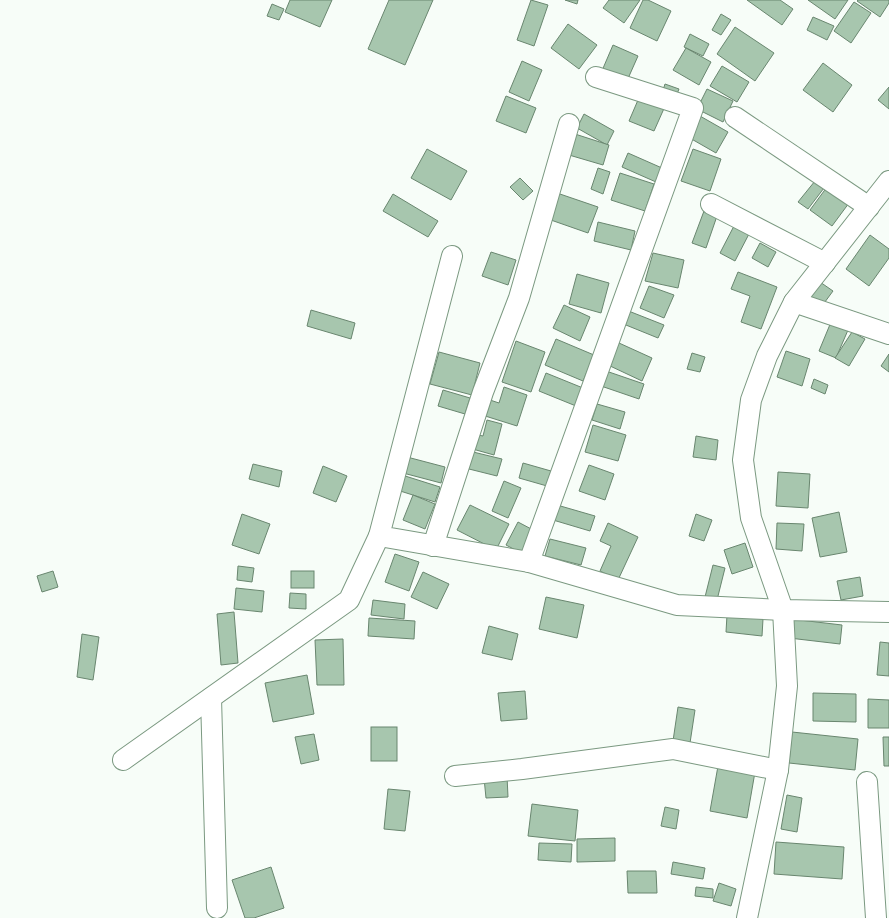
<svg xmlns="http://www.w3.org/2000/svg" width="889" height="918" font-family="Barlow,sans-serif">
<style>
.building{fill:#a7c6ae;stroke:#69866f}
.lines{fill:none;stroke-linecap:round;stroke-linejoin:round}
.minor-casing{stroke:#7b9981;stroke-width:22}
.minor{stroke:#fff;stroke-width:20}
</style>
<rect width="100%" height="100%" fill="#f7fdf8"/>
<!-- building -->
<g class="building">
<path d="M290 0H332L320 27 285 12Z"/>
<path d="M389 0H433L405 65 368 49Z"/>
<path d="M531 0 548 5 534 46 517 40Z"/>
<path d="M565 0H578L577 4Z"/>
<path d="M609 0H640L624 23 603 8Z"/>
<path d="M643 0H648L671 11 657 41 630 28Z"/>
<path d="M747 0H780L793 9 782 25Z"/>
<path d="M808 0H848L835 19Z"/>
<path d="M858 0H889V3L880 17 857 1Z"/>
<path d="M854 2 871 13 851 43 834 31Z"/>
<path d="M272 4 284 9 279 20 267 16Z"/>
<path d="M721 14 731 20 721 35 712 30Z"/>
<path d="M813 17 834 26 827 40 807 30Z"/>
<path d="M568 24 597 45 579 69 551 48Z"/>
<path d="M735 27 774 53 755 81 717 54Z"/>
<path d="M690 34 709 44 703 56 684 47Z"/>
<path d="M613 45 638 56 626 83 601 73Z"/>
<path d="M686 48 711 62 699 85 673 70Z"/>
<path d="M522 61 542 70 529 101 509 92Z"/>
<path d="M823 63 852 85 833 112 803 90Z"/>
<path d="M722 66 749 82 737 102 710 86Z"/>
<path d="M665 84 679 89 674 101 661 96Z"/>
<path d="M889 87V109L878 100Z"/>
<path d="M707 89 733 101 723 122 697 109Z"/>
<path d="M641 93 666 104 654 131 629 121Z"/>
<path d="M506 96 536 108 526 133 496 121Z"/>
<path d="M584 114 614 131 607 145 577 128Z"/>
<path d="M700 116 728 132 716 153 688 137Z"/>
<path d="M575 134 609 145 603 165 569 155Z"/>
<path d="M427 149 467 171 451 200 411 178Z"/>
<path d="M693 149 721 159 710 191 681 181Z"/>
<path d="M628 153 662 168 656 182 622 167Z"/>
<path d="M598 168 610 172 603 194 591 189Z"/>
<path d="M620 173 654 184 645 211 611 200Z"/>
<path d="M520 178 533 191 523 200 510 187Z"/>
<path d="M815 181 824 188 808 209 798 202Z"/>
<path d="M827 187 849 203 832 226 810 210Z"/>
<path d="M557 193 598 207 588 233 548 219Z"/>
<path d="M393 194 438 221 428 237 383 211Z"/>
<path d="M704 211 717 216 706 248 692 243Z"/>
<path d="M598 222 635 231 631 250 594 241Z"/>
<path d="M735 224 750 232 735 261 720 253Z"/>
<path d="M870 235 889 249V258L869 286 846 269Z"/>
<path d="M760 243 776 252 768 267 752 258Z"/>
<path d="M491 252 516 260 508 285 482 276Z"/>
<path d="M653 253 684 260 678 288 645 281Z"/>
<path d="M738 272 777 287 761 329 741 322 750 296 731 289Z"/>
<path d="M577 274 609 283 601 313 569 304Z"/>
<path d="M820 282 833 291 819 310 807 301Z"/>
<path d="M649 286 674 295 664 318 640 308Z"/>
<path d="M564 305 590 317 580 341 553 328Z"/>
<path d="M311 310 355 323 351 339 307 326Z"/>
<path d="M626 310 664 325 658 338 621 323Z"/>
<path d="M831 322 848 330 836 358 819 351Z"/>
<path d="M852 332 865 339 849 366 835 358Z"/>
<path d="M556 339 594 355 583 381 545 365Z"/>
<path d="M516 341 545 352 531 392 502 382Z"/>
<path d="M619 343 652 358 642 381 608 365Z"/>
<path d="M786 351 810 359 802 386 777 377Z"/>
<path d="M439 352 480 363 472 395 430 384Z"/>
<path d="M692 353 705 357 700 372 687 369Z"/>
<path d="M889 354V372L881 366Z"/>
<path d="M606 371 644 384 639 399 601 386Z"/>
<path d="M546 373 583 388 576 406 539 391Z"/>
<path d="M814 379 828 385 825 394 811 388Z"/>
<path d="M504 387 527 395 517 426 482 415 487 399 499 403Z"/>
<path d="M443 390 470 398 465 414 438 406Z"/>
<path d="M597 404 625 412 620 429 592 420Z"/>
<path d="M487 420 502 424 494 455 469 448 473 434 483 436Z"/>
<path d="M593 425 626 435 618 461 585 452Z"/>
<path d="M696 436 718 440 716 460 693 457Z"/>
<path d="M469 451 502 459 497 476 465 468Z"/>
<path d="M407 457 445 467 441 483 403 473Z"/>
<path d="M523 463 551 471 547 486 519 478Z"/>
<path d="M253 464 282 471 279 487 249 479Z"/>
<path d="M589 465 614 474 605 500 579 491Z"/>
<path d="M323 466 347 476 336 502 313 493Z"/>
<path d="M778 472 810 474 808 508 776 506Z"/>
<path d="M402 475 440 487 435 502 397 490Z"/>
<path d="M504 481 521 488 508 518 492 511Z"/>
<path d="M413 495 435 504 425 529 403 520Z"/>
<path d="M470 505 509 524 496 550 457 530Z"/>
<path d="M557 505 595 516 590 531 553 520Z"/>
<path d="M839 512 847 552 820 557 812 518Z"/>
<path d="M242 514 270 524 259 554 232 545Z"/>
<path d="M696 514 712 520 704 541 689 536Z"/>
<path d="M518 522 535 531 523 554 506 545Z"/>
<path d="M608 523 638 537 618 580 600 571 611 546 600 541Z"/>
<path d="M777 523 804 524 802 551 776 549Z"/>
<path d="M550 539 586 548 581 565 545 556Z"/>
<path d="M745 543 753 567 732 574 724 550Z"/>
<path d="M395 554 419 562 409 591 385 582Z"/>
<path d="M713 565 725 568 717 600 705 597Z"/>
<path d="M238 566 254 568 252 582 237 580Z"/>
<path d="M53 571 58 587 42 592 37 576Z"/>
<rect x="291" y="571" width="23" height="17"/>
<path d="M423 572 449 584 437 609 411 597Z"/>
<path d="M860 577 863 596 841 600 837 581Z"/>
<path d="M236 588 264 591 262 612 234 609Z"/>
<path d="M290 593 306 594V609L289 608Z"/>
<path d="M546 597 584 605 577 638 539 629Z"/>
<path d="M373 600 405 604 404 619 371 615Z"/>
<path d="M234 612 238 663 221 665 217 614Z"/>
<path d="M727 615 763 619 762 636 726 632Z"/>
<path d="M369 618 415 621 414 639 368 636Z"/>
<path d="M791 619 842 625 840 644 789 638Z"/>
<path d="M489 626 518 634 512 660 482 653Z"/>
<path d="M82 634 99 637 93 680 77 677Z"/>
<path d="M343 639 344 685H317L315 640Z"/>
<path d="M880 642 889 643V676L877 675Z"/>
<path d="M307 675 314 714 273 722 265 683Z"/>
<path d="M525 691 527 719 501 721 498 693Z"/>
<path d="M813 693 856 694V722L813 721Z"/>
<path d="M868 699 889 700V728H868Z"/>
<path d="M678 707 695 710 690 743 673 741Z"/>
<rect x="371" y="727" width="26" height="34"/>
<path d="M792 732 858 739 855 770 789 763Z"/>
<path d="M314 734 319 760 301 764 295 737Z"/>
<path d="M883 737H889V766H884Z"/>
<path d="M718 766 755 772 747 818 710 811Z"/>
<path d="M507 776 508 797 486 798 484 778Z"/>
<path d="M388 789 410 791 405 831 384 829Z"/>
<path d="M787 795 802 798 797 832 781 829Z"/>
<path d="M532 804 578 810 575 841 528 836Z"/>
<path d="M665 807 679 810 676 829 661 826Z"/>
<path d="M615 838V861L577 862V839Z"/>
<path d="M776 842 844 847 842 879 774 874Z"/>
<path d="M539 843 572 844 571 862 538 860Z"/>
<path d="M673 862 705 868 703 879 671 874Z"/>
<path d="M271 867 284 908 254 918H245L232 880Z"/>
<path d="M627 871H656L657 893H628Z"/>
<path d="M719 883 736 889 731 906 713 901Z"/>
<path d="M696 887 713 889V898L695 896Z"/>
</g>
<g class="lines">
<defs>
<g id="minor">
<path d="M735 117 869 207"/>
<path d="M711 204 825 263"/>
<path d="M452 256 379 536 529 562 677 605 783 610 889 612"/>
<path d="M794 302 889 334"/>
<path d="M433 546 483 392 519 298 569 124"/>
<path d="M529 562 693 108 596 77"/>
<path d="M211 698 217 908"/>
<path d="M123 760 349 600 379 536"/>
<path d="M455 776 522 769 673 749 778 770"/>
<path d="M867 782 876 918"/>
<path d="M747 918 778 770 787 686 783 610 751 518 743 460 751 400 767 356 794 302 889 181"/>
</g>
</defs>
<!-- minor casing -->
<use href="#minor" class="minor-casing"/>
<!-- minor -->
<use href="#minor" class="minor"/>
</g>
</svg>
